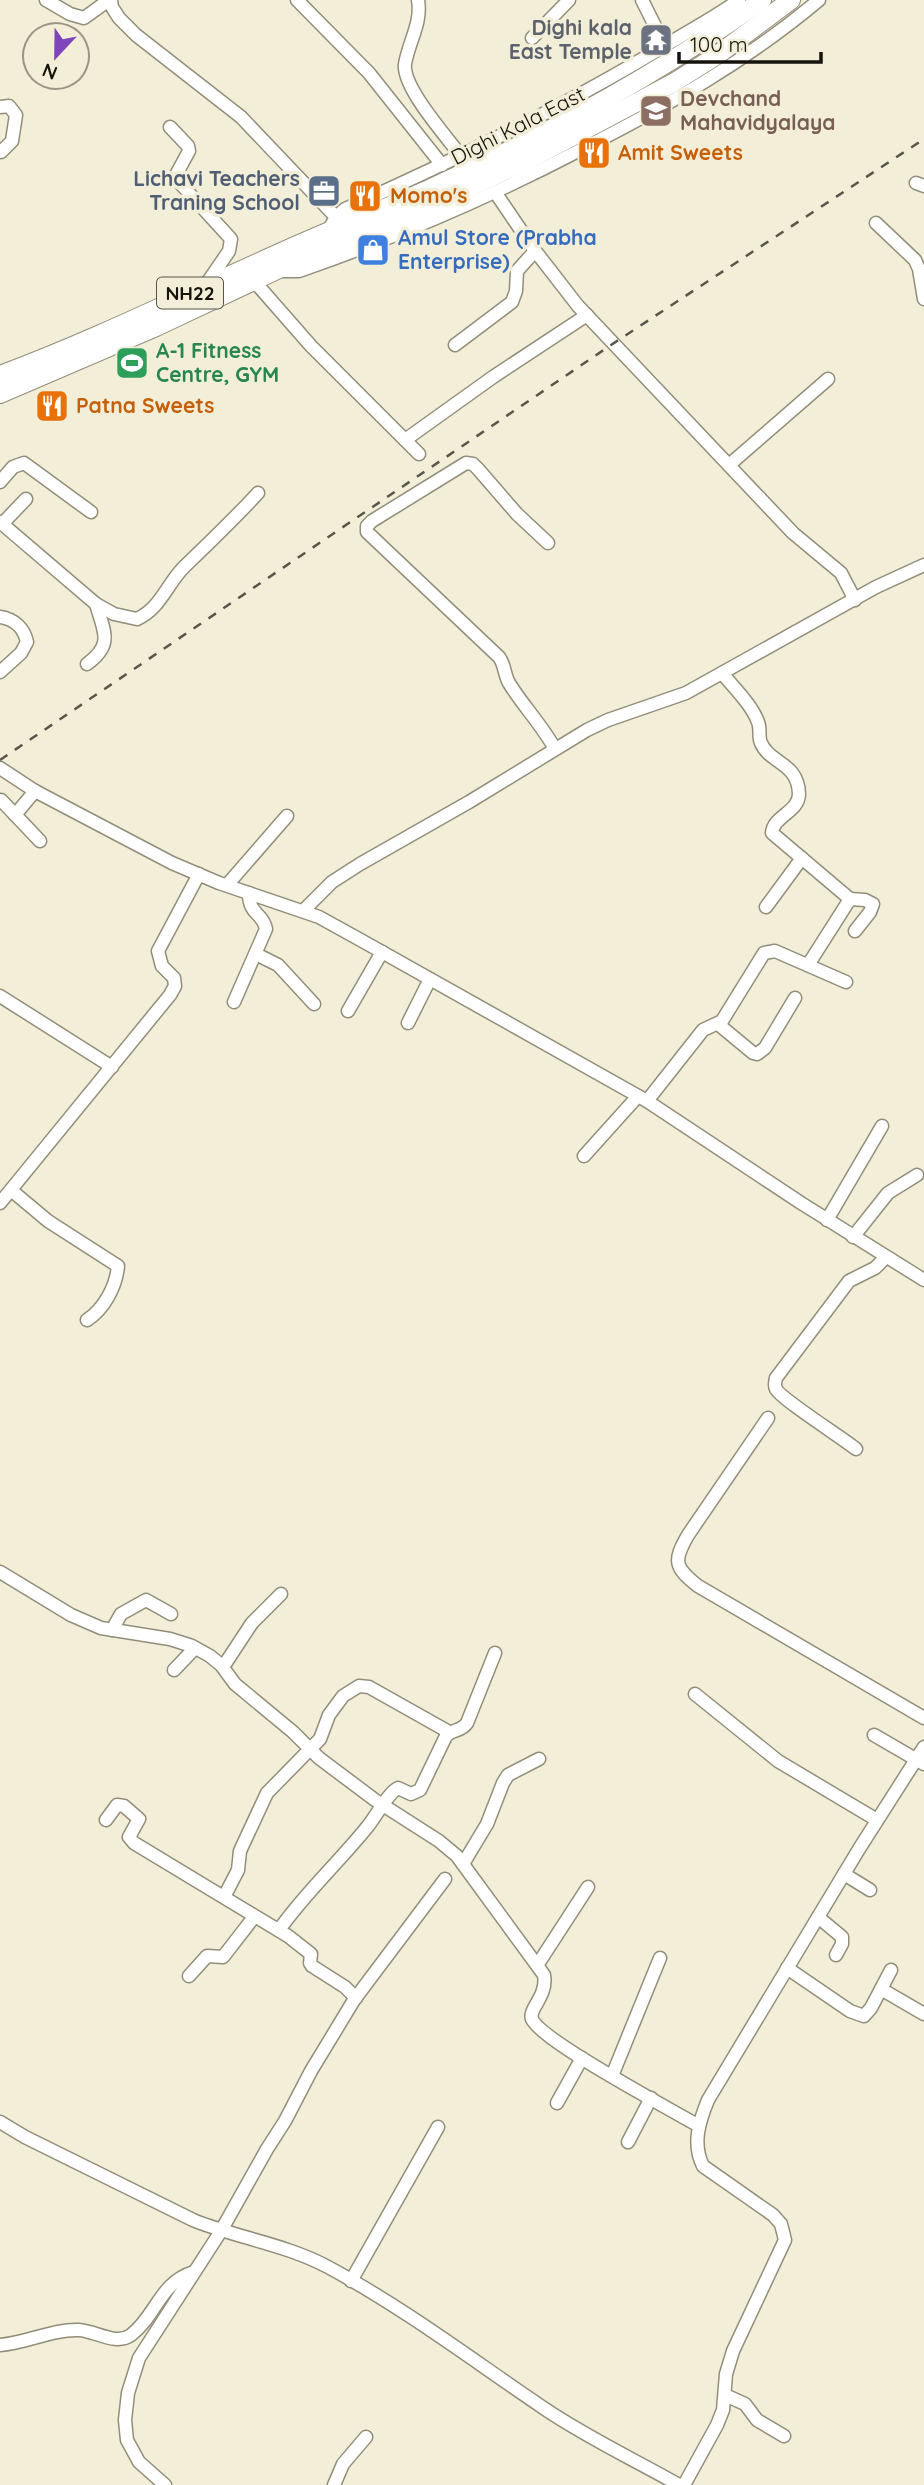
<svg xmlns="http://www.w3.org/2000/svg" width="924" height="2485" font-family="Quicksand,sans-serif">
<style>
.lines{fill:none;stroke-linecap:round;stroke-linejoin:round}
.minor-casing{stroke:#938e7a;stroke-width:15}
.highway-casing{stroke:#938e7a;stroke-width:20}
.minor{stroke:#fff;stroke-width:12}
.highway{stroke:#fff;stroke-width:18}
.rail{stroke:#585549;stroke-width:2.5;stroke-dasharray:9 9;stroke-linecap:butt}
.labels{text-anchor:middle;stroke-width:7;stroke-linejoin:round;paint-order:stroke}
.shield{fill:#f3eed8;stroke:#585548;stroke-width:2}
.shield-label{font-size:19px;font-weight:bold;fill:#15130b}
.worship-label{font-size:21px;font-weight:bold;fill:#5b616d;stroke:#f3eed8;text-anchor:end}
.education-label{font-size:21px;font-weight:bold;fill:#785e54;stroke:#f3eed8;text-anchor:start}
.street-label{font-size:21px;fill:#15130b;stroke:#f3eed8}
.food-label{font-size:21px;font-weight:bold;fill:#c56008;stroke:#f3eed8;text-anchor:start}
.service-label{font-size:21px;font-weight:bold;fill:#4e5e75;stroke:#f3eed8;text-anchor:end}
.shop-label{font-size:21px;font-weight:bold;fill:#366cbe;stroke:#f3eed8;text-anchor:start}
.leisure-label{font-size:21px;font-weight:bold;fill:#27864d;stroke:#f3eed8;text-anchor:start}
</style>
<rect width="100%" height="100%" fill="#f3eed8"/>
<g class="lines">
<defs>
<g id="minor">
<path d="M46 0 70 14 84 18 109 0"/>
<path d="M111 0 112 7 119 18 136 35 241 117 336 217"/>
<path d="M297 0 369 73 442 165"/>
<path d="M418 0C422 23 409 41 405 64 402 87 446 136 461 156"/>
<path d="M642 0 665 46"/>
<path d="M532 38 569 0"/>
<path d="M0 107 9 106 16 115 12 141 1 152"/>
<path d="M170 127 188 146 189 151 177 173 179 182 231 239 229 251 205 286"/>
<path d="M916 183 924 186"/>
<path d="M495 192 533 248 578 306 793 533 841 573 855 600"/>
<path d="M876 223 915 260 919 269 924 299"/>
<path d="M328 231 336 217 345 209C453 161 560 109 661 48 687 32 714 18 739 0"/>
<path d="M280 271H299C397 237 490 197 582 149 668 105 744 63 819 0"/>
<path d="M254 281 311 346 419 454"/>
<path d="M455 345 512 302 516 291 517 271 535 251"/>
<path d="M405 440 493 377 587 315"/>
<path d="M729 465 828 379"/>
<path d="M0 482 13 467 24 463 91 512"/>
<path d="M0 522 96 604 114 614 137 619C160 609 167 584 184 567 209 543 234 519 258 493"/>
<path d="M2 524 26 499"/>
<path d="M548 543 517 514 478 469 473 464 466 463 372 521 367 526V532L499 657C505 665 504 674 509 683 523 706 542 725 555 749"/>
<path d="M0 617C14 619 24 628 27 642L21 653 0 672"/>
<path d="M87 664C114 644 104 632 96 604"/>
<path d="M722 673C734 688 752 705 758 722 761 729 758 737 761 743 770 764 798 762 799 794 799 812 773 816 772 833L850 899 808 965"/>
<path d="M0 768 35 791 172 863 219 883 319 917 366 943 647 1101 801 1203 924 1280"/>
<path d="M1 800 40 841"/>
<path d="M15 815 35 791"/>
<path d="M227 885 287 816"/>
<path d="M850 899 865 900 873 904 870 912 855 931"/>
<path d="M766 907 802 858"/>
<path d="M303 911 332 882 360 864 469 802 587 730 608 720 686 693 876 587 924 565"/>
<path d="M256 954 278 965 314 1004"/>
<path d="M0 996 112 1067"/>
<path d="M234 1002 266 929C263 912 249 916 249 893"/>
<path d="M348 1011 382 952"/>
<path d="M408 1023 430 979"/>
<path d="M718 1024 753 1053 757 1054 765 1048 795 998"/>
<path d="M647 1101 703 1030 722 1021 764 953 775 951 846 982"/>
<path d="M584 1156 638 1096"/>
<path d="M11 1190 48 1221 118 1266C116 1287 104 1309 87 1320"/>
<path d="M0 1203 170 995 175 986 174 978 162 966 158 951 199 874"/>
<path d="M827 1220 882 1126"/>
<path d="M853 1237 888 1193 917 1175"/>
<path d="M768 1418 688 1535C673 1561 674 1567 698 1586L924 1718"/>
<path d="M856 1449C844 1439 781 1399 776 1389 774 1385 775 1383 776 1378L849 1281 875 1268 886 1257"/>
<path d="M0 1572 71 1615 101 1628 170 1639 192 1646 210 1656 221 1665 235 1684 293 1732 319 1758 375 1800 439 1841 457 1856 544 1975C548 1996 528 2009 532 2019 541 2041 672 2110 699 2126"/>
<path d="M112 1630 121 1614 146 1600 171 1614"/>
<path d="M223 1667 252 1623 281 1594"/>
<path d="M174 1670 195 1648"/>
<path d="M695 1694 778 1761 877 1820"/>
<path d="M874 1735 924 1764"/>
<path d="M106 1820 117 1805 124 1806 139 1819 129 1837 134 1843 288 1936 311 1954 310 1963 312 1966 345 1987 356 1998"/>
<path d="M463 1864 487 1824 503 1783 508 1775 539 1759"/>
<path d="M844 1874 870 1890"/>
<path d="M224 1897 238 1870 240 1851 267 1793 320 1739 329 1715 343 1696 359 1686 369 1687 449 1732"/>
<path d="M818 1917 842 1937V1944L836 1955"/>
<path d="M279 1930C305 1893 340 1861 368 1826 376 1816 389 1792 398 1788L411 1794 420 1790 446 1736C452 1729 461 1732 467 1723L495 1653"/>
<path d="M538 1964 588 1887"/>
<path d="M787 1968 850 2011 864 2016 871 2008 891 1970"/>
<path d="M189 1976 207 1956 223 1957 254 1917"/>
<path d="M881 1989 924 2014"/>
<path d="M612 2076 660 1958"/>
<path d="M557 2103 582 2058"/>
<path d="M0 2122 25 2137 193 2220C237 2238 285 2244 328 2267 404 2308 474 2361 545 2409 588 2438 635 2460 679 2485"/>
<path d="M628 2142 651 2098"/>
<path d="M351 2281 438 2127"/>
<path d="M0 2345C27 2343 52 2329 79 2330 96 2331 116 2346 131 2335 157 2315 159 2283 194 2272"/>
<path d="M725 2395 745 2404 757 2420 784 2436"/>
<path d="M165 2485 139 2462 127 2440 125 2420 128 2393 139 2358 221 2231 267 2149 285 2121 311 2071 354 2000 445 1879"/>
<path d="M334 2485 343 2464 366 2437"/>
<path d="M684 2485 717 2425 723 2410 726 2374 733 2351 785 2240 781 2224 773 2215 703 2166C692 2144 699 2122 708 2100L859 1849 924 1747"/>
</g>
<g id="highway">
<path d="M0 375C97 339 191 292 286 250 332 229 380 211 427 190 544 136 658 75 762 0"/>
<path d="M0 394 156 327 330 245 430 206 532 158 673 83 716 56 791 0"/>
</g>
</defs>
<!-- minor casing -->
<use href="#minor" class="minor-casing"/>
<!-- highway casing -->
<use href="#highway" class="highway-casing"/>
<!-- minor -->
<use href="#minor" class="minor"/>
<!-- highway -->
<use href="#highway" class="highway"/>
<!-- rail -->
<path class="rail" d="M0 760 611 345 924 139"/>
</g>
<!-- icons -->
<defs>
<symbol id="temple-square" viewBox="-11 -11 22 22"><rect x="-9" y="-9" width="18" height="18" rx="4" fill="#6b7280" stroke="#f3eed8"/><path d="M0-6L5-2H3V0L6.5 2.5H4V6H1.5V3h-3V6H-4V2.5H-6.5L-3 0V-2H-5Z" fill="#fff"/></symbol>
<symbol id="university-square" viewBox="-11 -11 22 22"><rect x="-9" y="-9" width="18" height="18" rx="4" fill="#8d6e63" stroke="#f3eed8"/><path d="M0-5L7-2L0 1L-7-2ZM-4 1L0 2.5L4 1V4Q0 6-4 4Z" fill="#fff"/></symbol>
<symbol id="restaurant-square" viewBox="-11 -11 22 22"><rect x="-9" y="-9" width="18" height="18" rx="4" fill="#e8710a" stroke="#f3eed8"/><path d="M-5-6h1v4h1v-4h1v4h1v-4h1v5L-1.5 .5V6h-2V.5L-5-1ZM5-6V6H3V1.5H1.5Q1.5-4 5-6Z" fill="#fff"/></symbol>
<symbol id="office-square" viewBox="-11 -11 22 22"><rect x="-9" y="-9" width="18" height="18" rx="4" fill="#5c6f8a" stroke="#f3eed8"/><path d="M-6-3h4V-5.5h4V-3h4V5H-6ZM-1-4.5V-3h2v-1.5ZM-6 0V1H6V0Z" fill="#fff"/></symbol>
<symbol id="shop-square" viewBox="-11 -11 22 22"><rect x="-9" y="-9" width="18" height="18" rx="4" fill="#3f7fe0" stroke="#f3eed8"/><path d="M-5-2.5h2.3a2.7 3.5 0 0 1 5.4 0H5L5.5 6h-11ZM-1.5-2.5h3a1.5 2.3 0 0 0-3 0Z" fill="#fff"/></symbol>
<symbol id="stadium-square" viewBox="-11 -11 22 22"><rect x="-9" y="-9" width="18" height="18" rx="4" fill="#2e9e5b" stroke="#f3eed8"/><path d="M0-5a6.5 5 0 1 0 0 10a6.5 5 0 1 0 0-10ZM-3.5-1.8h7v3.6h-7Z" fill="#fff"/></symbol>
</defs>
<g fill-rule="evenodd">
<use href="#temple-square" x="637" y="21" width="38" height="38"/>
<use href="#university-square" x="637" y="92" width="38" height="38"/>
<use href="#restaurant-square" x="575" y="134" width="38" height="38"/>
<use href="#office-square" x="305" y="172" width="38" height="38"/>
<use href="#restaurant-square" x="346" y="177" width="38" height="38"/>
<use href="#shop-square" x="354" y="231" width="38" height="38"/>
<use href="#stadium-square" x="113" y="344" width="38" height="38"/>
<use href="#restaurant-square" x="33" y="387" width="38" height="38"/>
</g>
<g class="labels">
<!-- shield labels -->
<rect class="shield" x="157" y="277.5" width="66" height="31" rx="5"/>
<g class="shield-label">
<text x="190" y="300">NH22</text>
</g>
<!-- worship labels -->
<g class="worship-label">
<text x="632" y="35">Dighi kala<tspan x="632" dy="24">East Temple</tspan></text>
</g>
<!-- education labels -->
<g class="education-label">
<text x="680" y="106">Devchand<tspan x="680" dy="24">Mahavidyalaya</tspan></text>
</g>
<!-- street labels -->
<g class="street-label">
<text transform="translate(518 126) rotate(-27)" y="7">Dighi Kala East</text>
</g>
<!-- food labels -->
<g class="food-label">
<text x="618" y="160">Amit Sweets</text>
<text x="390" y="203">Momo's</text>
<text x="76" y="413">Patna Sweets</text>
</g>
<!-- service labels -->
<g class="service-label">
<text x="300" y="186">Lichavi Teachers<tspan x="300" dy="24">Traning School</tspan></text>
</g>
<!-- shop labels -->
<g class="shop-label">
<text x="398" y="245">Amul Store (Prabha<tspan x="398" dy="24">Enterprise)</tspan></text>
</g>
<!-- leisure labels -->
<g class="leisure-label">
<text x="156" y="358">A-1 Fitness<tspan x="156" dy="24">Centre, GYM</tspan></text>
</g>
</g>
<!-- north arrow -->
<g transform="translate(56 56) rotate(202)"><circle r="33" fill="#f3eed8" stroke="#9a9686" stroke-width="2"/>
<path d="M0-5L12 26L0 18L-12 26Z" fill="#7f45bb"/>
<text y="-10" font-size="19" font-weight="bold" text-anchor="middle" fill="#15130b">N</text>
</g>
<!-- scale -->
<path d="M679 52v10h142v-10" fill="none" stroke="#15130b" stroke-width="3.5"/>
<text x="690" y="52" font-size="21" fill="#15130b" stroke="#f3eed8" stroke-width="5" paint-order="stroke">100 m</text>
</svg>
